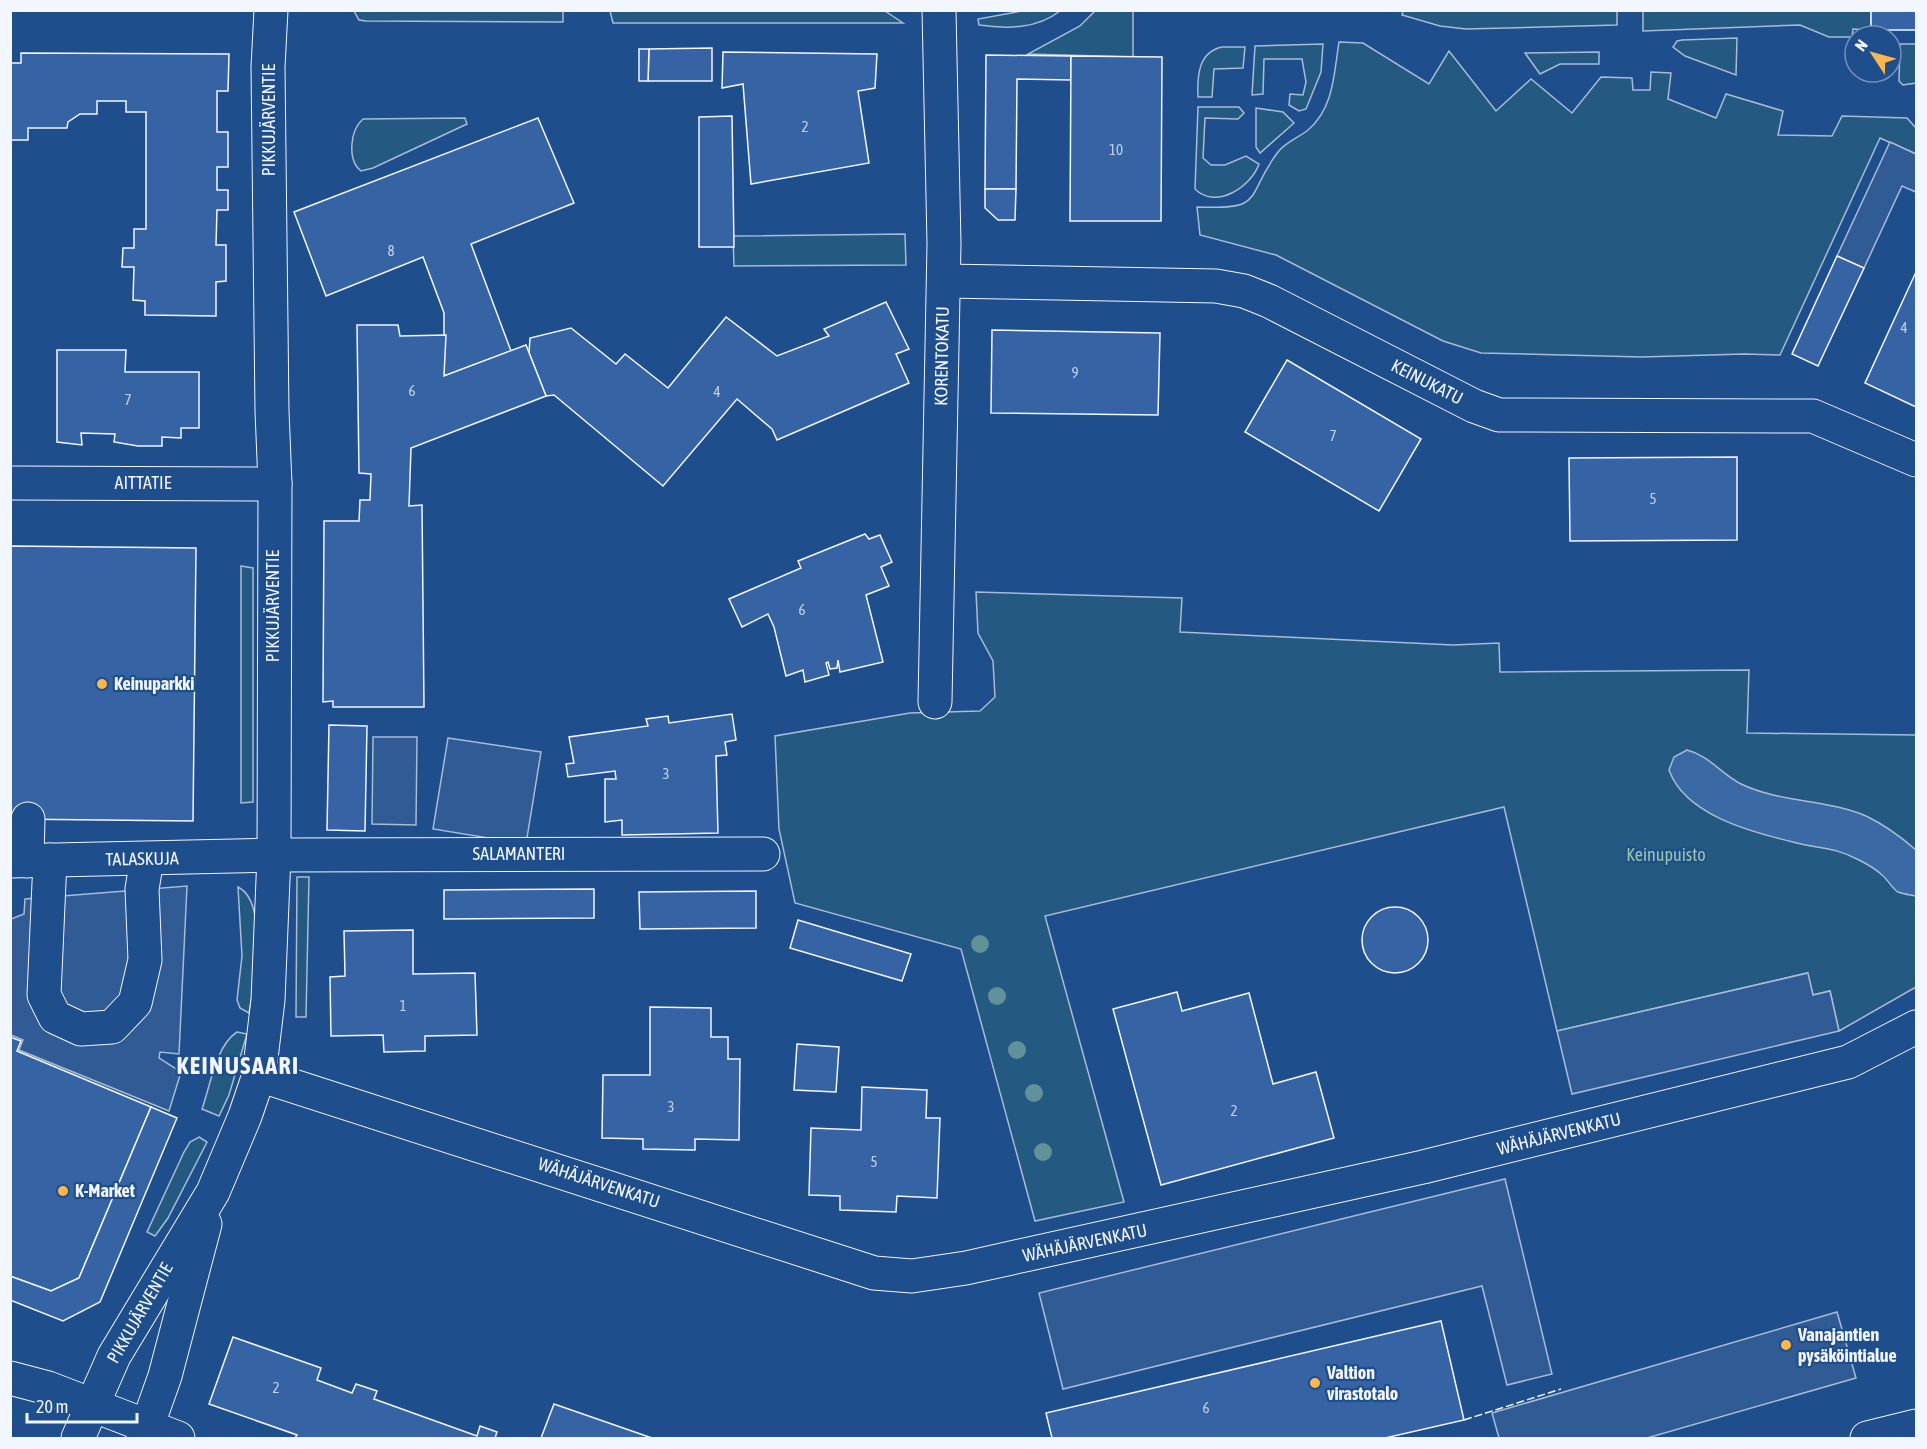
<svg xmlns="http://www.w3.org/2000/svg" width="1927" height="1449" font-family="'Asap Condensed',sans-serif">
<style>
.green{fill:#245a82;stroke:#a8bbd7;stroke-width:1.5}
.parking{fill:#305b95;stroke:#a8bbd7;stroke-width:1.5}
.water{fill:#3b69a3;stroke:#a8bbd7;stroke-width:1.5}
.building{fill:#3563a3;stroke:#f2f6ff;stroke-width:1.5}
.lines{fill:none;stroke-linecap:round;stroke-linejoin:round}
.minor-casing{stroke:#f2f6ff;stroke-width:35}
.major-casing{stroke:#f2f6ff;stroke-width:35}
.minor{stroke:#1f4e8c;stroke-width:33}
.major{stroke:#1f4e8c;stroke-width:33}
.fence{stroke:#f2f6ff;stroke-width:1.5;stroke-dasharray:8 3;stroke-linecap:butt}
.tree{fill:#61919a}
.poi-dot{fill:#ffb74d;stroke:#1f4e8c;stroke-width:2}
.labels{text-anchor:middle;stroke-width:4.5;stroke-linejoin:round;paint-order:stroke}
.number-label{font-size:15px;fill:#c3d1e8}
.street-label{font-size:18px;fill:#f2f6ff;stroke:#1f4e8c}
.poi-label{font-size:18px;font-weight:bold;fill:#f2f6ff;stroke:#1f4e8c;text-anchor:start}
.park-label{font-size:18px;fill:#97c8a6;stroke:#1f4e8c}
.district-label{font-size:24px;font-weight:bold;letter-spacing:1.5px;fill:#f2f6ff;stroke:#1f4e8c}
</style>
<rect width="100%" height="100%" fill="#1f4e8c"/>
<!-- green -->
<g class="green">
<path d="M354 11 563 10V22L366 21 359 20Z"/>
<path d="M885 11 903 23H613L610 11Z"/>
<path d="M1022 11H1060C1037 29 1007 29 979 25L978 19Z"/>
<path d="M1095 11H1133V57L1028 54 1080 26Z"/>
<path d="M1403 11H1617V25L1466 29 1440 26 1402 15Z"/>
<path d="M1643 11H1871V30L1853 29 1852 37H1829L1800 25 1643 31Z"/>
<path d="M1737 38 1736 75 1685 56 1673 47 1677 41 1682 40Z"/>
<path d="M1339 42 1363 43 1429 84 1449 51 1496 111 1531 79 1572 113 1601 77 1632 78 1633 90H1650L1651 72 1671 73 1668 99 1716 118 1726 94 1783 111 1778 135 1832 136 1842 116 1907 118 1916 128V154L1880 138 1780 355 1744 354 1642 357 1481 353 1443 341 1276 255 1200 235 1197 207C1267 210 1244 197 1278 152 1286 142 1298 138 1308 130 1334 108 1334 73 1339 42Z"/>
<path d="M1323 44 1321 72 1306 109 1299 111 1289 105 1290 94 1303 95 1306 82 1302 59H1264L1263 94 1252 95 1255 46Z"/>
<path d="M1900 44H1916V83L1903 85 1899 81Z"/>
<path d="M1222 47H1245L1243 68 1214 69 1212 97H1198C1197 77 1198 52 1222 47Z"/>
<path d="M1599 52V64H1560L1540 74 1525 53Z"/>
<path d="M1198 107H1239L1244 113 1238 119 1205 118 1203 158 1211 165H1225L1246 156 1259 164C1251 187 1216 210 1195 189Z"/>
<path d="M1256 108 1283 112 1294 123 1260 153 1256 147Z"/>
<path d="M465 118 467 124 373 168 361 171C347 160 350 130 363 119Z"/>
<path d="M905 234 906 265 734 266 733 236Z"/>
<path d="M241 566 253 568V802L241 803Z"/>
<path d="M976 592 1182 598 1180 632 1453 645 1499 643 1500 672 1749 670 1747 733 1916 735V987L1839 1031 1830 991 1813 995 1807 973 1557 1031 1504 807 1045 916 1124 1202 1035 1221 961 949 795 903 779 829 775 736 910 713 980 711 995 697 993 661 978 633Z"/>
<path d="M297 877H309L306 1017H296Z"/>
<path d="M238 887C269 902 254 985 249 1013L240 1008 237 1000 242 956Z"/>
<path d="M237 1032 247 1034 229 1095 219 1116 202 1109C210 1087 216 1045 237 1032Z"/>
<path d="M199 1137 207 1142 168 1218 155 1236 147 1232 184 1152 190 1142Z"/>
</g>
<!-- parking -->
<g class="parking">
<path d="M1890 142 1916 154V192L1902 186 1864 268 1837 256Z"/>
<path d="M373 737H417L416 825 372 824Z"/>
<path d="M448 738 541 752 526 844 433 829Z"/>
<path d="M187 886 179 1054 160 1052 159 1058 181 1072 169 1111 19 1050 23 1040 11 1035V919L24 914 25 899Z"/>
<path d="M1808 973 1813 995 1830 991 1839 1031 1572 1094 1557 1031Z"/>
<path d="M1505 1179 1552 1374 1507 1385 1482 1286 1063 1389 1039 1293Z"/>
<path d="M1837 1312 1856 1378 1647 1438H1499L1492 1413Z"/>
</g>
<!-- water -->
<path class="water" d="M1687 750C1710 756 1721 774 1741 784 1781 803 1826 799 1866 816 1885 825 1901 837 1916 850V896C1911 895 1903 894 1898 892 1892 888 1888 880 1882 875 1876 869 1867 864 1859 860 1833 846 1818 849 1793 842 1751 832 1685 815 1669 770L1674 757Z"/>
<!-- building -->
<g class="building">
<path d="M1916 10V30H1871V11H1657Z"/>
<path d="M712 48V81H648L649 49Z"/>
<path d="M639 49H649L648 81H639Z"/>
<path d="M723 52 877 54 875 88 858 91 869 163 751 184 743 84 722 88Z"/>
<path d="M21 53 229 54 228 91H217V132H228V167H217V190H228V210H217L216 245H226V281L216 282V316L145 315V301L133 300 134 267H122L123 248H134V229H146V112H126V101H97V114H80L68 122 67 128H28V140H10V63H21Z"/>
<path d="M986 55 1071 56V80L1017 79 1016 189H985Z"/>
<path d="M1071 56 1162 57 1161 221H1070Z"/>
<path d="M732 116 734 247H699V117Z"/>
<path d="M538 118 574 203 471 244 511 351 444 376V313L423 257 326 296 294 212Z"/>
<path d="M985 189H1016L1015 220H998L985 208Z"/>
<path d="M1837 256 1864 268 1818 366 1792 354Z"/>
<path d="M1916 272V407L1865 383Z"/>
<path d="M886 302 909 349 896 354 909 383 777 440 772 429 737 399 663 486 554 395 546 396 529 353 530 338 571 328 616 364 625 354 668 388 726 317 777 356 829 336 824 329Z"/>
<path d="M357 325H398L400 336 446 335 444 376 526 345 546 396 411 448 409 506 422 505 424 707H333V701L323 702 324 521H359L360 500H370L371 474 359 473Z"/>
<path d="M992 330 1160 333 1158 415 991 413Z"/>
<path d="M57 350H126L125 372H199V428H181V438L162 437V446H138L114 442 115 434 81 433 82 445 57 442Z"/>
<path d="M1287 360 1421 439 1379 511 1245 432Z"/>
<path d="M1737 457V540L1570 541 1569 458Z"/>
<path d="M865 534 869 539 880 535 892 562 881 567 889 586 866 595 883 662 840 672 838 660 837 668 830 669 828 662 826 663 829 675 805 682 803 670 786 676 774 627 768 614 742 627 729 599 801 568 798 561Z"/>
<path d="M10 546 196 548 193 821 10 819Z"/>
<path d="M732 714 736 740 725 742 727 755 716 756 718 833 622 835V820L605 822V779H616L615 771 568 777 566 764 574 763 569 737 648 726 646 719 668 716 669 723Z"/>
<path d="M329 725 367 726 365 831 327 830Z"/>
<path d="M594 889V918L444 919V890Z"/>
<path d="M756 891V928L640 929 639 892Z"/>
<circle cx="1395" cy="940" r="33"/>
<path d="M798 920 911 954 902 981 790 948Z"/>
<path d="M413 930V974L475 973 477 1035 425 1036V1051L384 1052 383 1035 331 1036 330 977 345 976 344 931Z"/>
<path d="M1177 992 1182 1011 1249 993 1273 1084 1316 1072 1334 1138 1161 1185 1113 1009Z"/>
<path d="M650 1007 711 1008V1037H728V1059H740L739 1140 695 1139V1150L643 1149V1139L602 1138 603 1075H650Z"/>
<path d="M10 1037 21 1041 17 1051 151 1107 79 1278 51 1291 10 1276Z"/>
<path d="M797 1044 839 1047 836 1092 794 1090Z"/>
<path d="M862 1087 927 1090 926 1118H940L937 1198 897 1196 896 1212 840 1210V1196L809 1195 811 1128 861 1130Z"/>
<path d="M151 1107 177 1118 100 1302 63 1321 10 1300V1276L51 1291 79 1278Z"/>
<path d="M1441 1321 1464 1420 1385 1438H1052L1046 1413Z"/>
<path d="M233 1337 321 1368 317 1380 352 1393 356 1384 377 1391 374 1399 477 1436 480 1426 497 1432 495 1438H295L297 1435 209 1404Z"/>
<path d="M554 1404 652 1438H541Z"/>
</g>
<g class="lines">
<defs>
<g id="minor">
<path d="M944 281 1216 286 1244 291 1269 301 1474 406 1499 415 1813 416 1916 460"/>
<path d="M10 483 275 484"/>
<path d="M935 702 944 244 939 10"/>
<path d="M50 860 44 995 55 1017 81 1029 112 1027 135 1003 145 960 142 889 147 859"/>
<path d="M10 861 274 855 763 854"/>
<path d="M27 861 28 819"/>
<path d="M259 1075 874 1273 912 1276 966 1268 1423 1167 1848 1062 1916 1027"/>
<path d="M78 1438 114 1356 213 1192 245 1116 259 1075 268 1000 274 855 275 484 272 411 268 67 271 10"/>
<path d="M143 1438 165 1376 205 1224"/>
<path d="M1867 1438 1916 1426"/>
</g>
<path id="major" d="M10 1378 48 1388 178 1438"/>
</defs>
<!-- minor casing -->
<use href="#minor" class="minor-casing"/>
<!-- major casing -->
<use href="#major" class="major-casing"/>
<!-- minor -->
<use href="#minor" class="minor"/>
<!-- major -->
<use href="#major" class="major"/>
<!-- fence -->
<path class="fence" d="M1464 1420 1561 1389"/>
</g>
<!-- trees -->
<g class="tree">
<circle cx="980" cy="944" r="9"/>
<circle cx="997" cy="996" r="9"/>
<circle cx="1017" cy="1050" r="9"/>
<circle cx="1034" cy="1093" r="9"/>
<circle cx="1043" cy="1152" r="9"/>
</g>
<!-- markers -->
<g class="poi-dot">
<circle cx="102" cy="684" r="6"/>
<circle cx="63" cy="1191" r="6"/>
<circle cx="1786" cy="1345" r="6"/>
<circle cx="1315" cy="1383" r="6"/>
</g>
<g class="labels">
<!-- number labels -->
<g class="number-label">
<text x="805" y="132">2</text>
<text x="1116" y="155">10</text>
<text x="391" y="256">8</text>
<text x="1904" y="333">4</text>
<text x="1075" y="378">9</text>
<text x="412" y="396">6</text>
<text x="717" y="397">4</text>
<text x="128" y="405">7</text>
<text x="1333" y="441">7</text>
<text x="1653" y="504">5</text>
<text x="802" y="615">6</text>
<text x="666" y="779">3</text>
<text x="403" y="1011">1</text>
<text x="671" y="1112">3</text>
<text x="1234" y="1116">2</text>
<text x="874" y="1167">5</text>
<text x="276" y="1393">2</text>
<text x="1206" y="1413">6</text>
</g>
<!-- street labels -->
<g class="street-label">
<text transform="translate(269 120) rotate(-90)" y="6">PIKKUJÄRVENTIE</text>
<text transform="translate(942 356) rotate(-89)" y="6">KORENTOKATU</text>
<text transform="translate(1427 382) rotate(27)" y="6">KEINUKATU</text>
<text x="143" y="489">AITTATIE</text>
<text transform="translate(273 606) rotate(-90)" y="6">PIKKUJÄRVENTIE</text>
<text x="519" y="860">SALAMANTERI</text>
<text transform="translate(142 859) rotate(-1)" y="6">TALASKUJA</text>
<text transform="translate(1559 1134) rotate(-14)" y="6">WÄHÄJÄRVENKATU</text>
<text transform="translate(599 1183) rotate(18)" y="6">WÄHÄJÄRVENKATU</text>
<text transform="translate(1085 1243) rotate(-12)" y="6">WÄHÄJÄRVENKATU</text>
<text transform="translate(140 1313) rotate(-60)" y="6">PIKKUJÄRVENTIE</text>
</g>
<!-- poi labels -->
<g class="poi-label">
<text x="114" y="690">Keinuparkki</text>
<text x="75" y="1197">K-Market</text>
<text x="1798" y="1341">Vanajantien<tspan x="1798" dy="21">pysäköintialue</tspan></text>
<text x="1327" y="1379">Valtion<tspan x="1327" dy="21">virastotalo</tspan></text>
</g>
<!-- park labels -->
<g class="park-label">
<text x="1666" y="861">Keinupuisto</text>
</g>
<!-- district labels -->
<g class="district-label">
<text x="238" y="1074">KEINUSAARI</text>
</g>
</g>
<!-- border -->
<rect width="1927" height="1449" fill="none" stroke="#f2f6ff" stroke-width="24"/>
<!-- north arrow -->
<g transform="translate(1873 54) rotate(306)"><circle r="28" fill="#1f4e8c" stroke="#7391ba" stroke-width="1.5"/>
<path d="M0-4.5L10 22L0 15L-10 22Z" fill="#ffb74d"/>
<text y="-9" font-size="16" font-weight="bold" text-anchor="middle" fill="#f2f6ff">N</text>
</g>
<!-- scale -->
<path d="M27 1413v9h110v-9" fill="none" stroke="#f2f6ff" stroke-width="3"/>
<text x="36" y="1413" font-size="18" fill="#f2f6ff" stroke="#1f4e8c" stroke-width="4.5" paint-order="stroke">20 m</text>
</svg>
